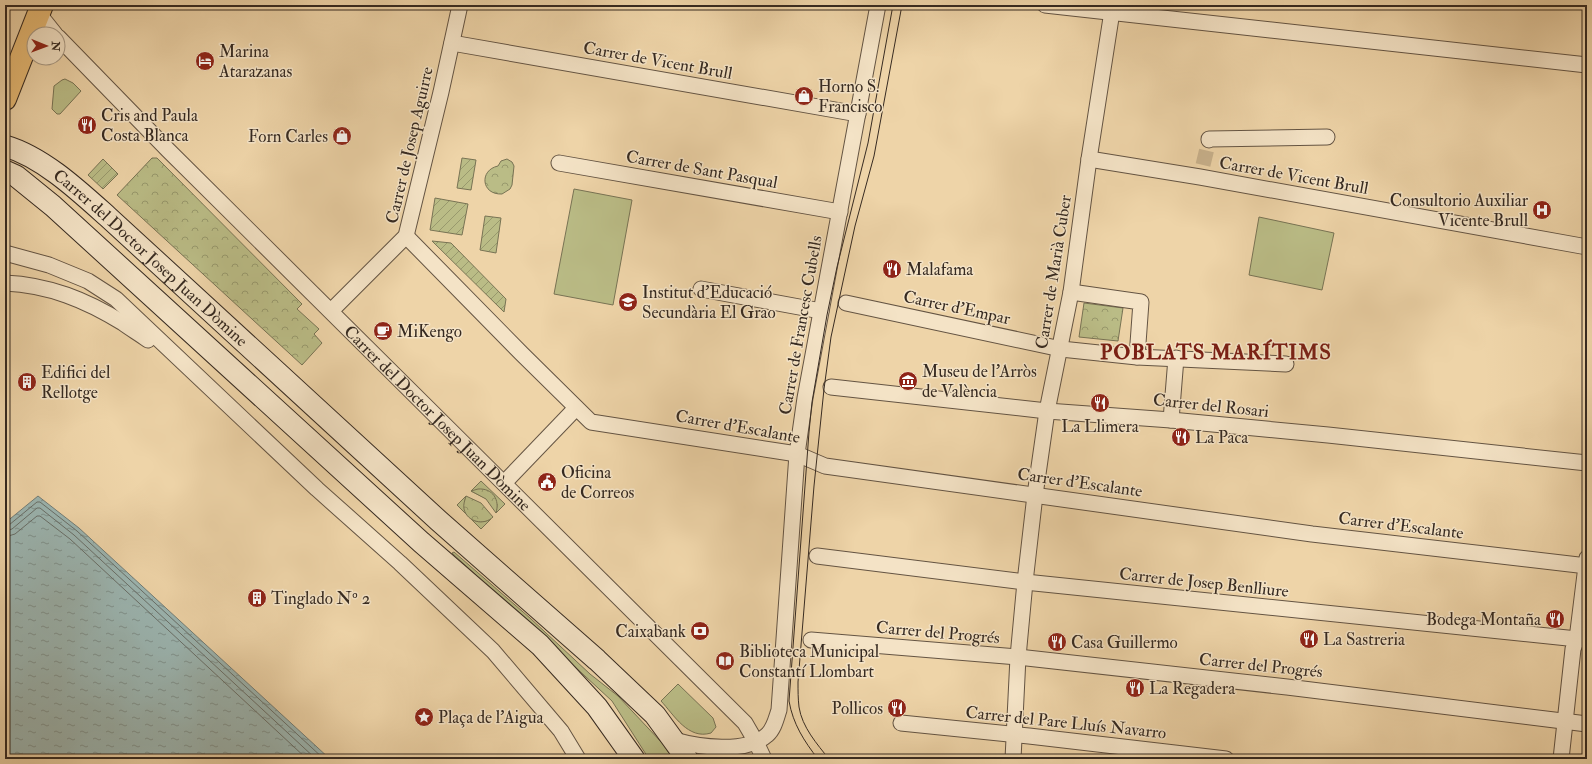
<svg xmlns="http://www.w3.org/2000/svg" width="1592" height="764" font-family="'IM FELL Double Pica',serif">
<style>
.grass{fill:#babc86;stroke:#787354}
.park{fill:url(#park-crowns);stroke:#787354}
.garden{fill:url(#garden-furrows);stroke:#787354}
.water{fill:url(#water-ripples);stroke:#737e78}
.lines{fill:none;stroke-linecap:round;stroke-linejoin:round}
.shore{stroke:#69706a;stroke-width:1}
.minor-tunnel{stroke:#c9b28d;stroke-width:15;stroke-dasharray:15 8;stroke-linecap:butt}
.minor-casing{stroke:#645443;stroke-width:17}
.secondary-casing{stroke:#362a21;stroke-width:23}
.primary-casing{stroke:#362a21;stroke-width:24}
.minor{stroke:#f4e3c6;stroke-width:15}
.secondary{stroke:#f4e3c6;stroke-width:21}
.primary{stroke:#e7ba74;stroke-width:22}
.tram{stroke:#362a21;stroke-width:1}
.labels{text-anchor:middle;stroke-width:3;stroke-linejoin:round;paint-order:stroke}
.poi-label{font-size:17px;fill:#362a21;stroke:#f4e3c6;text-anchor:start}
.street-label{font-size:17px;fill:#362a21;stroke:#f4e3c6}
.district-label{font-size:21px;font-weight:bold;letter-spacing:1px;fill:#7a1f14;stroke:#f4e3c6}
</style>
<defs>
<pattern id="park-crowns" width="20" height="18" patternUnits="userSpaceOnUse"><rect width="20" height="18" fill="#babc86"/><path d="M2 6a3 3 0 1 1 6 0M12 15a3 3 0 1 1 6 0" fill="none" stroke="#98996d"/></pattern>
<pattern id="garden-furrows" width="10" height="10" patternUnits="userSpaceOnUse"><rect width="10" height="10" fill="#babc86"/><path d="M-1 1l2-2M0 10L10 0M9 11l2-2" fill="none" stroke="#98996d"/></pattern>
<pattern id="water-ripples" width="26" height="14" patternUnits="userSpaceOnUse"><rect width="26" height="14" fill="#9cb6b2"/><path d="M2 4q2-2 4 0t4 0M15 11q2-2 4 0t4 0" fill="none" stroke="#809490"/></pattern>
</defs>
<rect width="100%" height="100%" fill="#eed4a8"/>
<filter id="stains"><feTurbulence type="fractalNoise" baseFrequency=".005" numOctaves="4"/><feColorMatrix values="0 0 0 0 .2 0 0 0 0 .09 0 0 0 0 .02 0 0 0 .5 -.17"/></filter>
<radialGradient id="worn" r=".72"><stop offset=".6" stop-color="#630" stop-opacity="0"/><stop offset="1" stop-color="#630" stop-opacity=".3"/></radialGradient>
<!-- grass -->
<g class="grass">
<path d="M65 79 73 83 81 91 60 114H57L52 109 54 86 62 80Z"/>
<path d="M574 189 632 200 613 305 554 294Z"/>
<path d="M1259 217 1334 233 1322 290 1249 275Z"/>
<path d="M481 481 505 504 496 513 497 504 471 491Z"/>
<path d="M466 496C461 513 472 528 491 519L481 529 457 505Z"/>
<path d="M454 552 530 618 590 674 618 696 663 744 673 759H649L612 701 452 553Z"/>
<path d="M678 684 713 718 716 727 711 733C688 740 674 715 661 701Z"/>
</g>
<!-- park -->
<g class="park">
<path d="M152 158H157L302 304 297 309 319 329 314 334 322 343 302 365 117 195Z"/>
<path d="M507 159 512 162 514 166 512 185 510 189 502 194C481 195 479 170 498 166L501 161Z"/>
<path d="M1084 303 1123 308 1118 341 1079 337Z"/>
<path d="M478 489C493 488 500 500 496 513L486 499 471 491Z"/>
<path d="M466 496 481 503 493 517C484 526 467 522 464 509 463 504 465 500 466 496Z"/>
</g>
<!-- garden -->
<g class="garden">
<path d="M462 158 476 160 471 190 457 188Z"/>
<path d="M103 159 118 174 103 189 88 175Z"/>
<path d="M435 198 468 204 462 235 430 230Z"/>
<path d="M485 216 501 218 496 253 480 250Z"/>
<path d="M432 241 451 243 506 299 504 312Z"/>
</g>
<!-- water -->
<path class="water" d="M38 496 79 528 330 759H5V523Z"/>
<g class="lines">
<!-- shore -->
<g class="shore">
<path d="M5 526 9 525 37 502H40L77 531 324 759"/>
<path d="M5 531 12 529 37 508H40L74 535 316 759"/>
<path d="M5 537 15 534 37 516H40L70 539 307 759"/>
</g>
<!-- minor-tunnel -->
<path class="minor-tunnel" d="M1203 165 1209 140"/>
<defs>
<g id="minor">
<path d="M1045 5 1587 65"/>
<path d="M39 14 55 34"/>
<path id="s1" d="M58 37 168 150 745 723 756 742 764 759"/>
<path d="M452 43 858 114"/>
<path d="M1209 140V139L1327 137"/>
<path d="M1089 159 1200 177 1587 247"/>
<path d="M559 163 840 212"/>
<path d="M406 236 522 354 591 422 797 454 825 466 1312 534 1587 566"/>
<path d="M5 253 49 265 88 281 116 299 317 489 400 563 493 651 561 731 578 759"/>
<path d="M5 283C49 285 86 300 123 323 131 329 140 334 148 340"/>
<path d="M701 289 821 311"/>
<path d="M846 303 1061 349 1137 357 1141 302 1071 292"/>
<path d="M331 311 406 236 441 92 460 5"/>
<path d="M1137 357 1286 364"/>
<path d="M831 387 1047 411 1171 420 1328 435 1587 463"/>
<path d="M1171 420 1176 358"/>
<path d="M504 483 576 408"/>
<path d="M817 556 1025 582 1587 640"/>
<path d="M811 640 1018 657 1287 687 1587 724"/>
<path d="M901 723 1029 736 1226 759"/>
<path d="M674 740C698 747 746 754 767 735 774 729 776 719 779 710L797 454 805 398 878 5"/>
<path d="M1013 759 1018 657 1025 582 1035 495 1047 411 1071 292 1089 159 1113 5"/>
<path d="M1561 759 1573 649 1577 639 1587 558"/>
</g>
<g id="secondary">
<path id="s2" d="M5 146C43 157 79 191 108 217L439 521 597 660 655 715 687 759"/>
<path d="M5 171 16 176 53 206 421 542 540 645 597 707 634 759"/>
</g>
<path id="primary" d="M5 99 42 5"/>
</defs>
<!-- minor casing -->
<use href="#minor" class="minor-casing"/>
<!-- secondary casing -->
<use href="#secondary" class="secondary-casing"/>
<!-- primary casing -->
<use href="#primary" class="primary-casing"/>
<!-- minor -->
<use href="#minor" class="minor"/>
<!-- secondary -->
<use href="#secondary" class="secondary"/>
<!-- primary -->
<use href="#primary" class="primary"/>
<!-- tram -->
<g class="tram">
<path d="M818 759C804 741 793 724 789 701L809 432 812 402 827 315 837 267 868 143 893 5"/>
<path d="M829 759C817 744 802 727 799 707 798 699 798 690 798 682L814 486 824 389 831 337 855 226 874 156 902 5"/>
</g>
</g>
<!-- icons -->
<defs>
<symbol id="hotel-disc" viewBox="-11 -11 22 22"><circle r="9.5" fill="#8f2418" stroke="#f4e3c6"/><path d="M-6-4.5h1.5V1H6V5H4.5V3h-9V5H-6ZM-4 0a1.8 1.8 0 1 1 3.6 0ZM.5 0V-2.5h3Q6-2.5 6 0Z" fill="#fff"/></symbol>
<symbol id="shop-disc" viewBox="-11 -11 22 22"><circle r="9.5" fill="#8f2418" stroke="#f4e3c6"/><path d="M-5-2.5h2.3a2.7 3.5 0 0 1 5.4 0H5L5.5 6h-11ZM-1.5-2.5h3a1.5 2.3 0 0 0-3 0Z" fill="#fff"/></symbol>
<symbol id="restaurant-disc" viewBox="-11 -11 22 22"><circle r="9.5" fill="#8f2418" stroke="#f4e3c6"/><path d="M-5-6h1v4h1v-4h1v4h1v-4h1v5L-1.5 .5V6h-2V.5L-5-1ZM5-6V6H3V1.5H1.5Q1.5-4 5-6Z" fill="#fff"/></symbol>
<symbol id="hospital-disc" viewBox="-11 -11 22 22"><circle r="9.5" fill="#8f2418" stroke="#f4e3c6"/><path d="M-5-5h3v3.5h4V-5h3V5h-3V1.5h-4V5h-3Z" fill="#fff"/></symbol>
<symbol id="school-disc" viewBox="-11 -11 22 22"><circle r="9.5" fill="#8f2418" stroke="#f4e3c6"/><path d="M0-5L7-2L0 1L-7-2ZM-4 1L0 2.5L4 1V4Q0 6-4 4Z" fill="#fff"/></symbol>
<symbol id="cafe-disc" viewBox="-11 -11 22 22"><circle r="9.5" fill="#8f2418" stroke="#f4e3c6"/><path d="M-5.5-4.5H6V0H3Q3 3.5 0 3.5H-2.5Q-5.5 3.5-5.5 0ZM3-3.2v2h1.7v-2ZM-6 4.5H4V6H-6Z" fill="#fff"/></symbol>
<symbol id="museum-disc" viewBox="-11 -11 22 22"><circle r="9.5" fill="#8f2418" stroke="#f4e3c6"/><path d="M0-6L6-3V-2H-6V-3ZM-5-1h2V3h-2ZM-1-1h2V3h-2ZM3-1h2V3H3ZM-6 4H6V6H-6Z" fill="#fff"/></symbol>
<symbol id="building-disc" viewBox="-11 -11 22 22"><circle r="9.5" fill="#8f2418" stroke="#f4e3c6"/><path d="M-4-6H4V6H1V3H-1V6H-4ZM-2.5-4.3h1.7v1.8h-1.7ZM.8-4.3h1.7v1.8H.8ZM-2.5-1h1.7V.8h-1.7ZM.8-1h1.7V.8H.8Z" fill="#fff"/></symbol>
<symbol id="civic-disc" viewBox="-11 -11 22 22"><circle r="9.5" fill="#8f2418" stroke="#f4e3c6"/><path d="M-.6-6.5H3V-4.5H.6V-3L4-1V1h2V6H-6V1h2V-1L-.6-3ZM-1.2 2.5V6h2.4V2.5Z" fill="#fff"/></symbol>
<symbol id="bank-disc" viewBox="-11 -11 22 22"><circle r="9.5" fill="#8f2418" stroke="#f4e3c6"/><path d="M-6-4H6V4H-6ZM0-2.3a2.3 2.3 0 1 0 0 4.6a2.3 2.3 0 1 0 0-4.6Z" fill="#fff"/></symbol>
<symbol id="library-disc" viewBox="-11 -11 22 22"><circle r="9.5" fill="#8f2418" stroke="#f4e3c6"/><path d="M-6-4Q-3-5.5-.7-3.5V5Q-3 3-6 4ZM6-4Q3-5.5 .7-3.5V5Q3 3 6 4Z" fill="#fff"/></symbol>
<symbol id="sight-disc" viewBox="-11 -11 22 22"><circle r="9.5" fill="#8f2418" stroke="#f4e3c6"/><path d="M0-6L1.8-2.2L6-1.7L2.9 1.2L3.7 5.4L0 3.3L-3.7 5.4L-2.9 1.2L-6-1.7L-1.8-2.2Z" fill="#fff"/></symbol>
</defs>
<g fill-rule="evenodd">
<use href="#hotel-disc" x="194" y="50" width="22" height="22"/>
<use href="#shop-disc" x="793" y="85" width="22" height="22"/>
<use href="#restaurant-disc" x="76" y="114" width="22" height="22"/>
<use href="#shop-disc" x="331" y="125" width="22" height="22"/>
<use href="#hospital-disc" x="1531" y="199" width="22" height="22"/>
<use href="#restaurant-disc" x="881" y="258" width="22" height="22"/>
<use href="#school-disc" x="617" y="291" width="22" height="22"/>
<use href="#cafe-disc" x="372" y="320" width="22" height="22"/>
<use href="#museum-disc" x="897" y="370" width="22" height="22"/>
<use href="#building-disc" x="16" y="371" width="22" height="22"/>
<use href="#restaurant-disc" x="1089" y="392" width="22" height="22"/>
<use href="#restaurant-disc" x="1170" y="426" width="22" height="22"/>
<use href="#civic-disc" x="536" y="471" width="22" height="22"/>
<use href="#building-disc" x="246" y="587" width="22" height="22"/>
<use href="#restaurant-disc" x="1544" y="608" width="22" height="22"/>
<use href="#bank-disc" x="689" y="620" width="22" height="22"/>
<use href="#restaurant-disc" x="1298" y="628" width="22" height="22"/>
<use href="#restaurant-disc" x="1046" y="631" width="22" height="22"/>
<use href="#library-disc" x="714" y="650" width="22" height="22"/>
<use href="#restaurant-disc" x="1124" y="677" width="22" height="22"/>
<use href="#restaurant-disc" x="886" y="697" width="22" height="22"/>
<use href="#sight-disc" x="413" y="706" width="22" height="22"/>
</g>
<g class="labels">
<!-- poi labels -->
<g class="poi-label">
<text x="219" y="57">Marina<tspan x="219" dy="20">Atarazanas</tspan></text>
<text x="818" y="92">Horno S.<tspan x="818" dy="20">Francisco</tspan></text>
<text x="101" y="121">Cris and Paula<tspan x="101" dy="20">Costa Blanca</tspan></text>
<text x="328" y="142" text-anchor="end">Forn Carles</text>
<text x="1528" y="206" text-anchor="end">Consultorio Auxiliar<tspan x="1528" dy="20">Vicente Brull</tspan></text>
<text x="906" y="275">Malafama</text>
<text x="642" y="298">Institut d'Educació<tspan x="642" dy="20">Secundària El Grao</tspan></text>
<text x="397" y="337">MiKengo</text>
<text x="922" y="377">Museu de l'Arròs<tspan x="922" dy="20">de València</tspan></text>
<text x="41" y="378">Edifici del<tspan x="41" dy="20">Rellotge</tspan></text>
<text x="1100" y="432" text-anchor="middle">La Llimera</text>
<text x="1195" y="443">La Paca</text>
<text x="561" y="478">Oficina<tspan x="561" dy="20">de Correos</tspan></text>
<text x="271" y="604">Tinglado Nº 2</text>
<text x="1541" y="625" text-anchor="end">Bodega Montaña</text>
<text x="686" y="637" text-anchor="end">Caixabank</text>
<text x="1323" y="645">La Sastreria</text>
<text x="1071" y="648">Casa Guillermo</text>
<text x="739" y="657">Biblioteca Municipal<tspan x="739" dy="20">Constantí Llombart</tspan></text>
<text x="1149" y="694">La Regadera</text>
<text x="883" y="714" text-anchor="end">Pollicos</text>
<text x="438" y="723">Plaça de l'Aigua</text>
</g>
<!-- street labels -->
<g class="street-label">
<text transform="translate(658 60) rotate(10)" y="6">Carrer de Vicent Brull</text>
<text transform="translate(409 145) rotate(-77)" y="6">Carrer de Josep Aguirre</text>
<text transform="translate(702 169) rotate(10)" y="6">Carrer de Sant Pasqual</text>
<text transform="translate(1294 175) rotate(10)" y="6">Carrer de Vicent Brull</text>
<text dy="6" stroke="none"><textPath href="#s2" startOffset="185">Carrer del Doctor Josep Juan Dòmine</textPath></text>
<text transform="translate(1053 272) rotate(-81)" y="6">Carrer de Marià Cuber</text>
<text transform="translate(957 307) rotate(12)" y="6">Carrer d'Empar</text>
<text transform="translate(800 325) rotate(-80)" y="6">Carrer de Francesc Cubells</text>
<text transform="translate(1211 405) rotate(6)" y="6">Carrer del Rosari</text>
<text dy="6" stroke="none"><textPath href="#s1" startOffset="538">Carrer del Doctor Josep Juan Dòmine</textPath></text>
<text transform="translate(738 426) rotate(10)" y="6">Carrer d'Escalante</text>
<text transform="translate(1080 482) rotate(8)" y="6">Carrer d'Escalante</text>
<text transform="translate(1401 525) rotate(7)" y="6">Carrer d'Escalante</text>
<text transform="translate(1204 582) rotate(6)" y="6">Carrer de Josep Benlliure</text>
<text transform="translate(938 632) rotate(5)" y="6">Carrer del Progrés</text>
<text transform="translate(1261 665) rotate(6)" y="6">Carrer del Progrés</text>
<text transform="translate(1066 722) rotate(6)" y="6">Carrer del Pare Lluís Navarro</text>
</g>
<!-- district labels -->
<g class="district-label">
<text x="1216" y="359">POBLATS MARÍTIMS</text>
</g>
</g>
<!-- margin -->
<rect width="1592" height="764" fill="none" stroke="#eed4a8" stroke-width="20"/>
<rect x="6" y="6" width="1580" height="752" fill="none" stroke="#362a21" stroke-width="2"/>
<rect x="10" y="10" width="1572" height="744" fill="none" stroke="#362a21"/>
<!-- north arrow -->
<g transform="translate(46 46) rotate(91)"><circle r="19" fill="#f4e3c6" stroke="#a89984"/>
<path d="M0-3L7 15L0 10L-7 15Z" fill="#8f2418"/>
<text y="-6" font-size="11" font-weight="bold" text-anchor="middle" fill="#362a21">N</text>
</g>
<rect width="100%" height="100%" filter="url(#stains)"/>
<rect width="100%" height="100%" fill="url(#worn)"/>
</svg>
